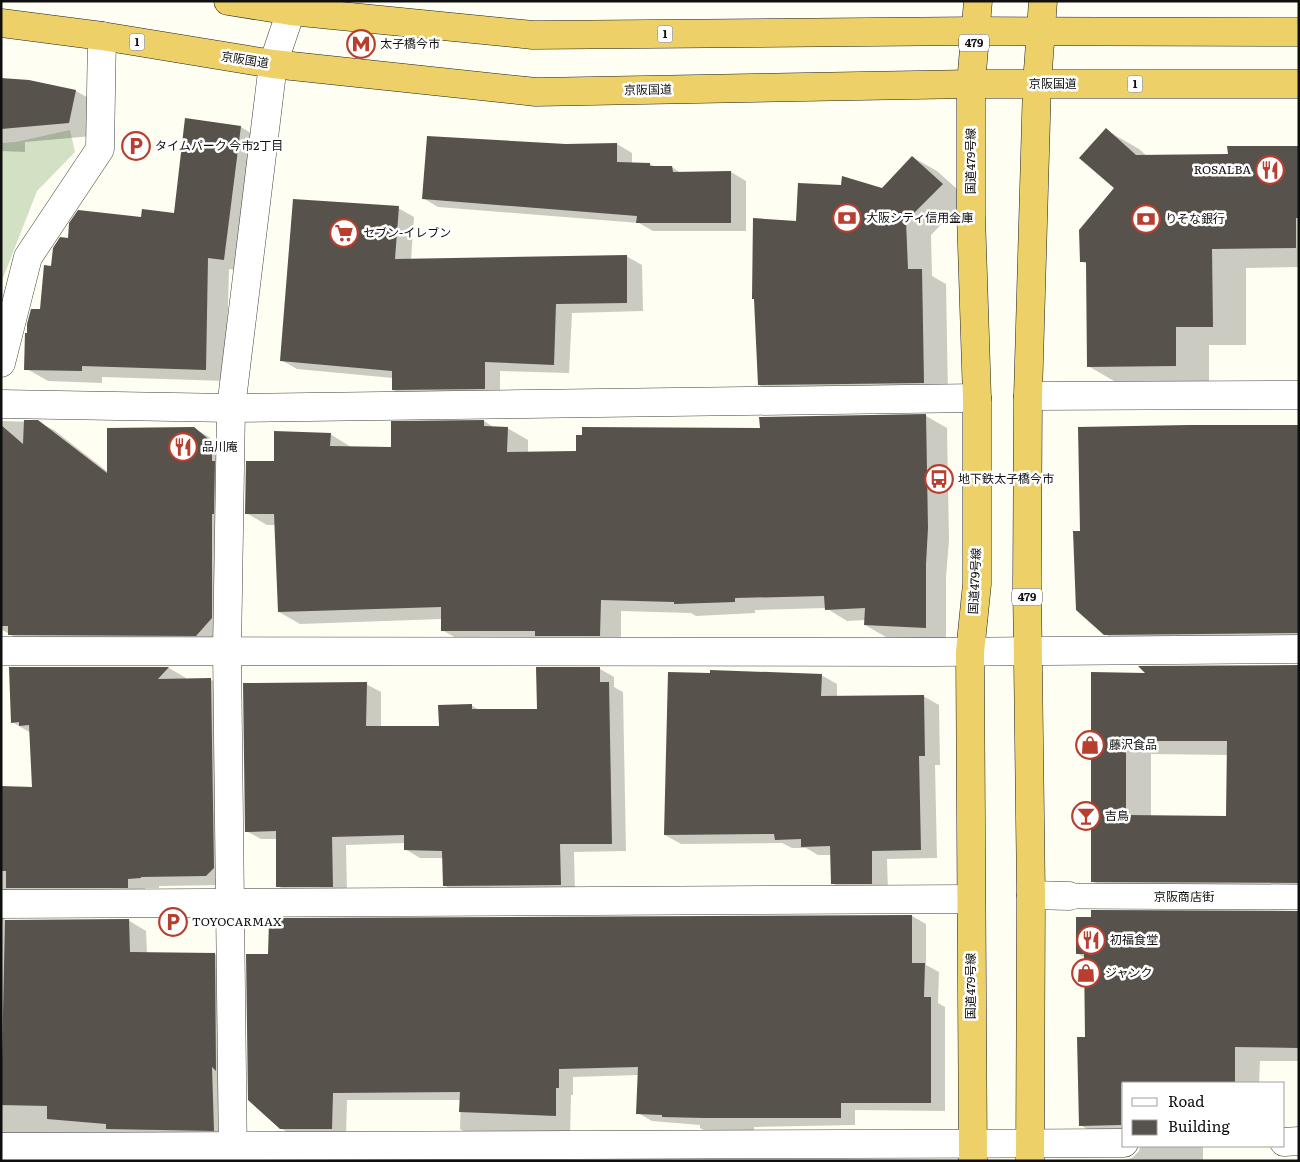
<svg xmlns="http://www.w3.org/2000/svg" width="1300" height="1162" font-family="Literata,'Noto Sans JP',serif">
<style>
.cemetery{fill:#d2e0c3}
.shadow{fill:#0003;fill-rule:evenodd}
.building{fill:#57524c;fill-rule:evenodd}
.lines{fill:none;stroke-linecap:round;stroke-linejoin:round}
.pedestrian-casing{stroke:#424242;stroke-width:26}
.minor-casing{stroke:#424242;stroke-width:29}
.trunk-casing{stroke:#202020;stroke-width:29}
.pedestrian{stroke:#fff;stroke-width:25}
.minor{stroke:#fff;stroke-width:28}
.trunk{stroke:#eed068;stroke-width:28}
.labels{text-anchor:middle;stroke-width:5;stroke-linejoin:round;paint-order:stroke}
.shield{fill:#fff;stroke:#575757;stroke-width:1}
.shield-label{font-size:11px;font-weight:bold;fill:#0f0f0f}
.poi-label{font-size:12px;fill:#0f0f0f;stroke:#fff;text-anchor:start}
.street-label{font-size:12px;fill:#0f0f0f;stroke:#fff}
</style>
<rect width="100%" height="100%" fill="#fefef2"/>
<!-- cemetery -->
<path class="cemetery" d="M70 130 75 152 37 191 1 283V143L16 142Z"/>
<!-- shadow -->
<g class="shadow">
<path d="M1 80 76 91 99 104 92 136 25 142V152L1 151Z"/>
<path d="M241 127 261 139 245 271 229 269 226 381 102 377V383L48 381 27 369 52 267 69 240 142 218 175 214Z"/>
<path d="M1106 130 1139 149 1147 156H1229L1299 147V267L1246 268V345H1209V385H1121L1088 366 1087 264 1081 261 1116 188Z"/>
<path d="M617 144 632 153V163L650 164 656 167H672L681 173 731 172 746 181V231H653L639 223 438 207 423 198 566 146Z"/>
<path d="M912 157 937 171 967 198 931 235 932 276 946 284 948 396 783 399 759 385 883 190Z"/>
<path d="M398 208 414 217 411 260 626 256 642 265 643 311 572 313 569 373 500 371V397L408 399 393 390V378L297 369 281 360Z"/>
<path d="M926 416 947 428 949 540 946 577V640L886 637 865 625V620L847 621 826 608 755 610V613L696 616 691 613 621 611V647L463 642 442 630V619L300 624 279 612 276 525H267L246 513 275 462 330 434 351 447 392 448 393 423 484 421 495 428H507L528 440V453H578L761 429Z"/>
<path d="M1 421 38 422 54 430 108 472 194 428 209 437 226 452V626L212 643H24L1 629Z"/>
<path d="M1299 427V647L1130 649 1105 634 1081 532Z"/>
<path d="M1299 666V896L1117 895 1092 881 1093 674H1149ZM1151 754 1228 755V817L1151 816Z"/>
<path d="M10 668H169L186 678 184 680H211L229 690 224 885 159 886V888H145L146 897 3 915 5 921 128 920 146 931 147 953 215 954 233 965 231 1140 3 1158 4 1161H1V787L33 788 31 733 12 722Z"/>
<path d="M600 669 614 677V687L623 692 626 851 574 852 575 893 459 894 444 885V858H420L405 849V843L346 845 347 894 292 895 278 886 277 839H261L246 831 366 684 381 692V727H440L471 705 481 711H538Z"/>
<path d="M821 675 837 684V697L923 696 939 705 940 765H935L937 858 887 859 888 892 848 893 832 883 831 855H818L806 848H792L782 843 681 844 665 835Z"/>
<path d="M1299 913V1061H1260L1259 1083H1124V1141L1105 1139 1080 1125 1086 1038 1085 958 1077 953Z"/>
<path d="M912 916 926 924V965L939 972 938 1003 945 1007V1111L855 1110V1125L754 1127V1136H714L700 1128V1125L652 1121 638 1113 639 1075 573 1077V1095H571L570 1137H474L460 1129 461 1100H347L346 1138H297L282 1129 249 1099 270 955Z"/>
<path d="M1140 1146H1203V1161H1085L1124 1160 1132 1158 1139 1151Z"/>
</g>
<!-- building -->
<g class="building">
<path d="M1 78 29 80 76 90 69 123 1 129Z"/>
<path d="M185 118 241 126 224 260 208 258 206 370 82 366V371L24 370 25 333H27V324L31 309H40L44 265 51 266 53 248 60 237 68 238 69 223 78 210 141 217 142 209 174 213Z"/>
<path d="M1106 128 1136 155 1228 154 1227 146H1299V218H1296V248L1212 249 1213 327H1176V366L1087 367 1086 262H1080L1079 230 1114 188 1079 158Z"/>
<path d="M427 136 566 144 617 143V162L650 163V166H672L673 172 731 171V223H636L637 216 422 199Z"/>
<path d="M912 156 943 184 906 221 908 269H922L924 383 758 385 754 299H752L753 218 796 221 798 183 841 185 842 176 882 188Z"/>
<path d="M293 199 399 206 395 259 627 255V303L556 304 554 365 485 362V389L392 390V371L280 361Z"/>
<path d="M926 414 928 528 926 564V628L864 625 865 608 825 610 824 596 735 598V602L674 604V602L601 600 600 636H535V631H441V607L278 612 274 514H245L246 461H274V431L331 433 330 446 391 447V421L484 420V426L508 427 507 452 576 451V435H582V427L760 428 759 417Z"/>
<path d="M24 420H38L107 473V428L194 427 212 442V461H215L214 514H212V618L196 636 8 635V626H1V425L23 444Z"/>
<path d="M1189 425H1299V633L1104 635 1076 610 1073 531H1080L1078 427Z"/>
<path d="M1299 665V883L1091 882V672L1145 673 1138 666ZM1126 741H1227L1226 816 1126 815Z"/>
<path d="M9 667H169L158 679 211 678 214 868 206 876 141 877V878L128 879V888H6V871H1V786L32 787 29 725 19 726V722L11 723Z"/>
<path d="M536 667H600V682H609L612 844H560L561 885 443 886 442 851 404 850V835L332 837 333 887H276V831L245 832 243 683 367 682 366 726H439L438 705 472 704V709H537Z"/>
<path d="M710 670 822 674 821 696 924 695 925 756H919L921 850 872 851V884H831L830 846 801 847V839L775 840 774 834 664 835 668 672 710 673Z"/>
<path d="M1091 910 1299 911V1048L1235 1047V1083H1121V1125L1079 1126 1077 1037H1085L1084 954H1076V917H1091Z"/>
<path d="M912 915V963H925L924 997H931V1103H841V1118H705L662 1117V1115L636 1114 638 1067 559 1069V1088H556V1116L459 1112 460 1092 333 1093 332 1129H280L248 1100 246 954H268L269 922H277V918Z"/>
<path d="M129 919 130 952 215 953 216 1071 212 1067 214 1131 106 1129V1124L47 1119V1106L1 1105 5 920Z"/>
</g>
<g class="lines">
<defs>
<path id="pedestrian" d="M1069 896 1299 897"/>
<g id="minor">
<path d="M1 363 28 257 100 149 102 36"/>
<path d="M1028 396 1299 395"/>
<path d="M1 404 231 408 977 398"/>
<path d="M1 651 936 652 1299 649"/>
<path d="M1031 895 1069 896"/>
<path d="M1 904 971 899"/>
<path d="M1284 1142 1299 1141"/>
<path d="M1 1147 1124 1143"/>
<path d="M233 1161 227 651 231 408 273 64 291 11 292 1"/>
</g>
<g id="trunk">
<path d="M228 1 291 11 533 35 975 31 1299 32"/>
<path d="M1 23 102 36 273 64 536 92 971 84H1299"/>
<path d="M973 1161 970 652 977 584V398L971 215V84L978 1"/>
<path d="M1030 1161 1031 895 1027 584 1028 396 1037 84 1043 1"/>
</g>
</defs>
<!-- pedestrian casing -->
<use href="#pedestrian" class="pedestrian-casing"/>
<!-- minor casing -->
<use href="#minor" class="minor-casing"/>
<!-- trunk casing -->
<use href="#trunk" class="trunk-casing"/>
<!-- pedestrian -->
<use href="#pedestrian" class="pedestrian"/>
<!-- minor -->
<use href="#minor" class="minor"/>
<!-- trunk -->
<use href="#trunk" class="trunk"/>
</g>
<!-- icons -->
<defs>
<symbol id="metro-ring" viewBox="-11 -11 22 22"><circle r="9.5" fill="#fff" stroke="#b83e2e" stroke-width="1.5"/><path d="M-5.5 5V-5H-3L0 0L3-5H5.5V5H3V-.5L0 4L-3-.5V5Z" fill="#b83e2e"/></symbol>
<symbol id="parking-ring" viewBox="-11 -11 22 22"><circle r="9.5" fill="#fff" stroke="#b83e2e" stroke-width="1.5"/><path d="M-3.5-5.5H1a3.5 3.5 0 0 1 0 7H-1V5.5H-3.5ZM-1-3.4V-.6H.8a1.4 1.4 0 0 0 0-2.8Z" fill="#b83e2e"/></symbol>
<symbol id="restaurant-ring" viewBox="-11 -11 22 22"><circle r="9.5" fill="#fff" stroke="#b83e2e" stroke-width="1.5"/><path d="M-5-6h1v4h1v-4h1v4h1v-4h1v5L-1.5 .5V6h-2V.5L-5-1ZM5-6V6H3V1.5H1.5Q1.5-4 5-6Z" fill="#b83e2e"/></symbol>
<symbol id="bank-ring" viewBox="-11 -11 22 22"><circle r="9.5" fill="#fff" stroke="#b83e2e" stroke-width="1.5"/><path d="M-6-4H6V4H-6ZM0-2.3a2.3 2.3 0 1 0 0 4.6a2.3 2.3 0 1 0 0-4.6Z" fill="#b83e2e"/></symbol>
<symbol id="supermarket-ring" viewBox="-11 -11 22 22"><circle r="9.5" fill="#fff" stroke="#b83e2e" stroke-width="1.5"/><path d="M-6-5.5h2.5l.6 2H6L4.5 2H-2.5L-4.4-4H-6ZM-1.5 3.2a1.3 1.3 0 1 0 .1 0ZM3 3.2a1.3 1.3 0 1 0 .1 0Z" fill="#b83e2e"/></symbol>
<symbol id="bus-ring" viewBox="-11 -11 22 22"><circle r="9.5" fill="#fff" stroke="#b83e2e" stroke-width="1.5"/><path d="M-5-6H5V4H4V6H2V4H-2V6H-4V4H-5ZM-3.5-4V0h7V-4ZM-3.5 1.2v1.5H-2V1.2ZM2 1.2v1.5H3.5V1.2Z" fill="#b83e2e"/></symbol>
<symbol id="shop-ring" viewBox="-11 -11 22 22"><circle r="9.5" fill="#fff" stroke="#b83e2e" stroke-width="1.5"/><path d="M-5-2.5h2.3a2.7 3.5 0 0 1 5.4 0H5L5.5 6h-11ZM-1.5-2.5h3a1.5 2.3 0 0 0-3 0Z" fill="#b83e2e"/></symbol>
<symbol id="bar-ring" viewBox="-11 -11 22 22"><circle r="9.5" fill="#fff" stroke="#b83e2e" stroke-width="1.5"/><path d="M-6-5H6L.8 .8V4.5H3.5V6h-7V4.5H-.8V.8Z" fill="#b83e2e"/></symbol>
</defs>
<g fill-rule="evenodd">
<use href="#metro-ring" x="345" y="28" width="32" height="32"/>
<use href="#parking-ring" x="120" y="130" width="32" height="32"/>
<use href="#restaurant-ring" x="1254" y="154" width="32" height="32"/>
<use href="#bank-ring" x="831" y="202" width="32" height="32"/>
<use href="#bank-ring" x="1130" y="203" width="32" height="32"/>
<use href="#supermarket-ring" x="328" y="217" width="32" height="32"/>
<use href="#restaurant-ring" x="167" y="431" width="32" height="32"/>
<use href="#bus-ring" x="923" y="463" width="32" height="32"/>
<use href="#shop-ring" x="1074" y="729" width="32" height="32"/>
<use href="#bar-ring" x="1070" y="800" width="32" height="32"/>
<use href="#parking-ring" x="157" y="906" width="32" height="32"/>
<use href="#restaurant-ring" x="1075" y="924" width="32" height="32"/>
<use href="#shop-ring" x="1070" y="957" width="32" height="32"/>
</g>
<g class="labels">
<!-- shield labels -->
<g class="shield">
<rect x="657.5" y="25.5" width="15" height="17" rx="4"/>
<rect x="129.5" y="33.5" width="15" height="17" rx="4"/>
<rect x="959" y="34.5" width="30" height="17" rx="4"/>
<rect x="1127.5" y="75.5" width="15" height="17" rx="4"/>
<rect x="1012" y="588.5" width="30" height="17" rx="4"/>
</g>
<g class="shield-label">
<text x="665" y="38">1</text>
<text x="137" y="46">1</text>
<text x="974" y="47">479</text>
<text x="1135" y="88">1</text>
<text x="1027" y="601">479</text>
</g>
<!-- poi labels -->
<g class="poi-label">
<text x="380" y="48">太子橋今市</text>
<text x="155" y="150">タイムパーク 今市2丁目</text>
<text x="1251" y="174" text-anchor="end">ROSALBA</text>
<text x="866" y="222">大阪シティ信用金庫</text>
<text x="1165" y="223">りそな銀行</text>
<text x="363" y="237">セブン-イレブン</text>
<text x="202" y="451">品川庵</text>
<text x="958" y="483">地下鉄太子橋今市</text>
<text x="1109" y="749">藤沢食品</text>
<text x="1105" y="820">吉鳥</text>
<text x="192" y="926">TOYOCARMAX</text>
<text x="1110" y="944">初福食堂</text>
<text x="1105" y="977">ジャンク</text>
</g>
<!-- street labels -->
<g class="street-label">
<text transform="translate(245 60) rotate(9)" y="4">京阪国道</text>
<text x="1053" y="88">京阪国道</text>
<text transform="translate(648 90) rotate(-1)" y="4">京阪国道</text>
<text transform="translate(971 161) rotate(-90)" y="4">国道479号線</text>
<text transform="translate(975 581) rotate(-87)" y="4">国道479号線</text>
<text x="1184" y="901">京阪商店街</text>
<text transform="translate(971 986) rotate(-90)" y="4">国道479号線</text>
</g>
</g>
<!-- border -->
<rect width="1300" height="1162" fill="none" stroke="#0f0f0f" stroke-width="5"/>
<!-- legend -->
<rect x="1122" y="1082" width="162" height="65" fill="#ffffff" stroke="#9f9f9f"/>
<rect x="1132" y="1098" width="25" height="8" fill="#ffffff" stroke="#9f9f9f"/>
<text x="1168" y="1107" font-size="15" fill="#0f0f0f">Road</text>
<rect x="1132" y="1120" width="25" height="15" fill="#57524c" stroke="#9f9f9f"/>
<text x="1168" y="1132" font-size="15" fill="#0f0f0f">Building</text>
</svg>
